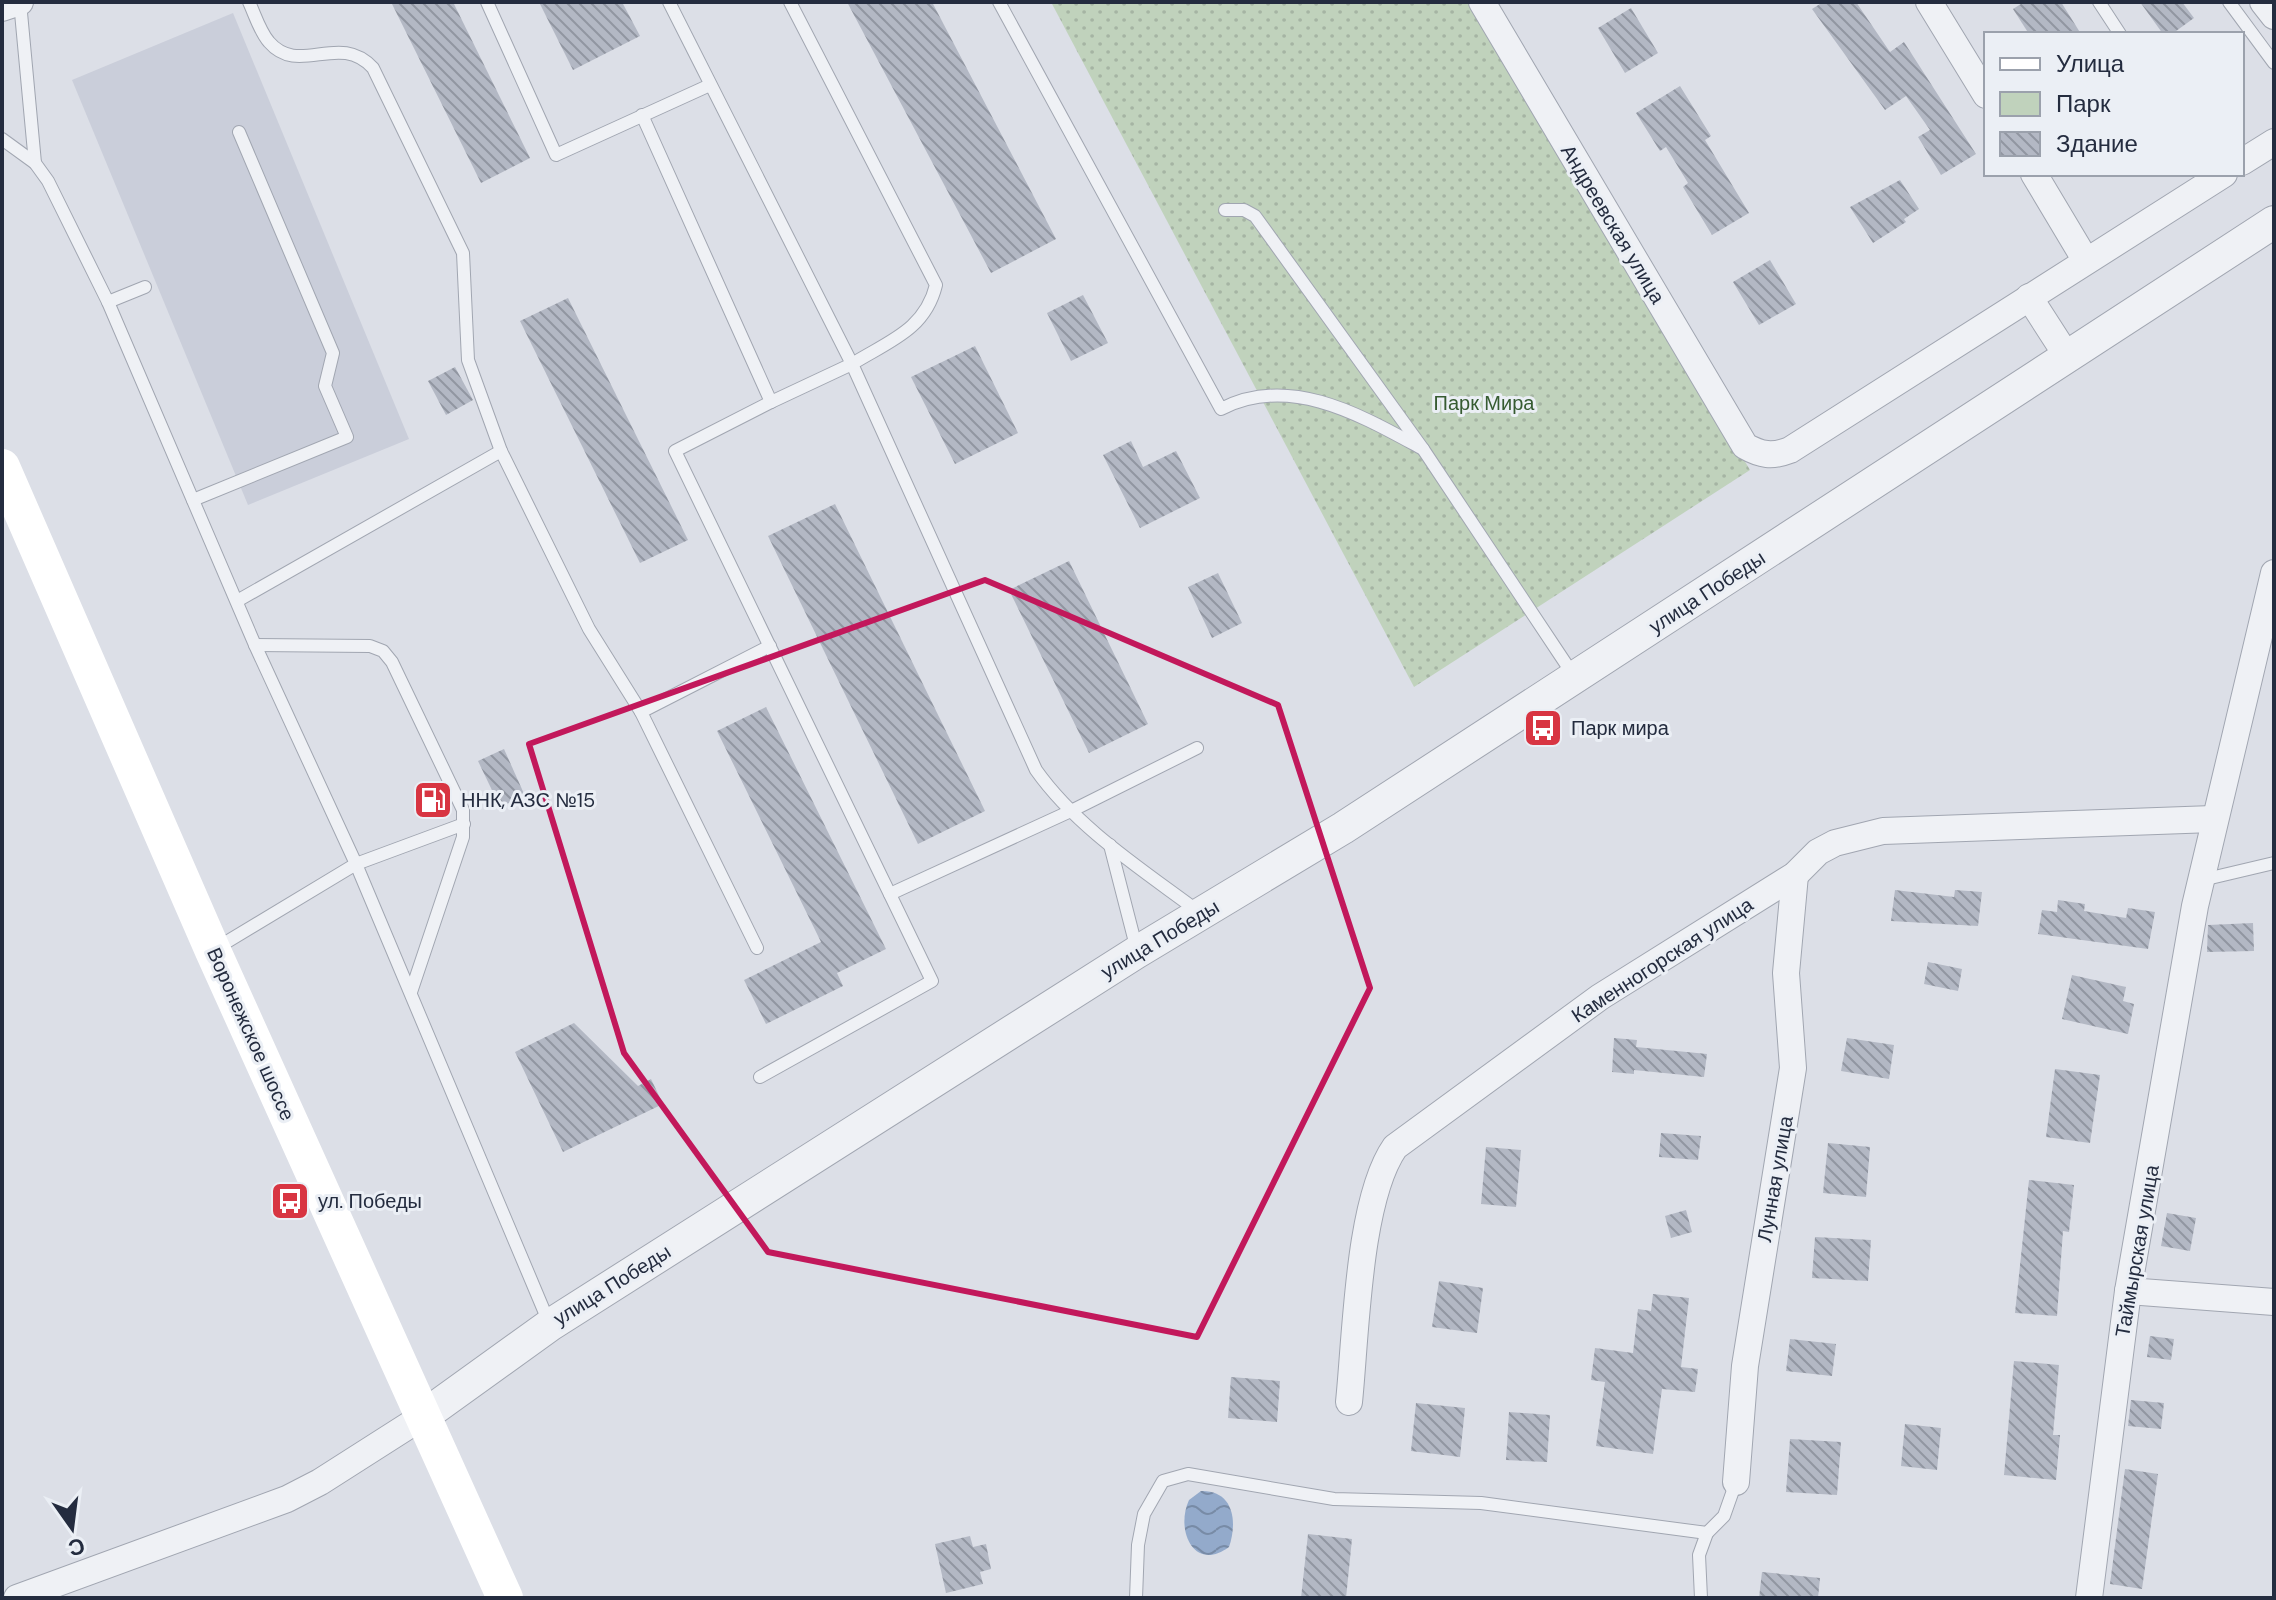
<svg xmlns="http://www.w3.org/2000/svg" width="2276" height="1600" font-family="'DM Sans',sans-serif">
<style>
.built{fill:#caceda}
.green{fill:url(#green-dots)}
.water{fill:url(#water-waves)}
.building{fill:url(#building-back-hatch)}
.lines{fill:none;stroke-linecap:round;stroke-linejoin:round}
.service-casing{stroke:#a1a6b1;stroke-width:14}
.minor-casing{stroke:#a1a6b1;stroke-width:28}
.tertiary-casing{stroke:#a1a6b1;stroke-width:34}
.service{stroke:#eff1f5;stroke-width:12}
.minor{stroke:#eff1f5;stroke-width:26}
.tertiary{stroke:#eff1f5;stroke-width:32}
.secondary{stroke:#fff;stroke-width:36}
.marked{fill:none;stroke:#c2185b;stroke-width:6;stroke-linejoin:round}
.labels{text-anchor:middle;stroke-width:6;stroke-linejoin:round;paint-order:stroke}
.street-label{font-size:20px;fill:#242c3f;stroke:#ebeff5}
.park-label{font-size:20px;fill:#365b31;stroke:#ebeff5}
.poi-label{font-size:20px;fill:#242c3f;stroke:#ebeff5;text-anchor:start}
</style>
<defs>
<pattern id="green-dots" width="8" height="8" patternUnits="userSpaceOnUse" patternTransform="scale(2)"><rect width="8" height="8" fill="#c0d2bc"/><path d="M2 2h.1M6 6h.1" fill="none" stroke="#a5b4a3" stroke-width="1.8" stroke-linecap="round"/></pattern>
<pattern id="water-waves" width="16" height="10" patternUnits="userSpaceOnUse" patternTransform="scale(2)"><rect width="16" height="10" fill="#93aacb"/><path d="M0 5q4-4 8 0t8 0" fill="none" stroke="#788ba6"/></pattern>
<pattern id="building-back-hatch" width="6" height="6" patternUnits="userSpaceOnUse" patternTransform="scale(2)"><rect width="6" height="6" fill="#b3b8c4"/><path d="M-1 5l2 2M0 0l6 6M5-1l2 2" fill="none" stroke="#9196a1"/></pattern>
</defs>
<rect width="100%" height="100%" fill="#dcdfe7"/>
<!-- built -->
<path class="built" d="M233 13 409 439 248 505 72 80Z"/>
<!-- green -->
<path class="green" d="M1051 2H1470L1750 470 1414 687Z"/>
<!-- water -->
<path class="water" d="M1201 1491C1233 1490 1238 1521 1229 1547 1194 1573 1175 1530 1189 1500Z"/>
<!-- building -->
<g class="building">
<path d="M391 2H453L530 158 481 183Z"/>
<path d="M539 2H622L640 36 573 70Z"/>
<path d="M847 2H932L1056 239 991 273Z"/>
<path d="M1823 2H1856L1890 52 1904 42 1976 154 1941 175 1918 137 1930 130 1906 96 1885 110 1812 9Z"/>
<path d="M2024 2H2061L2081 34H2029L2013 9Z"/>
<path d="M2140 2H2182L2194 18 2172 34H2163Z"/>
<path d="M1631 8 1658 53 1625 73 1598 28Z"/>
<path d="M1680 86 1711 136 1705 140 1749 213 1712 235 1683 187 1688 183 1666 147 1660 151 1636 113Z"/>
<path d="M1900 180 1919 209 1904 219 1906 222 1873 243 1850 207Z"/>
<path d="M1770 260 1796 304 1759 325 1733 282Z"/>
<path d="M1083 295 1108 343 1071 361 1047 313Z"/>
<path d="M568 298 688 540 640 563 520 321Z"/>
<path d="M975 346 1018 433 955 464 911 377Z"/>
<path d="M455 367 473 400 446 415 428 381Z"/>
<path d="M1131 441 1143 467 1176 451 1200 498 1140 528 1103 455Z"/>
<path d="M835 504 985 811 918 844 768 536Z"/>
<path d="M1069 561 1148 724 1089 753 1009 590Z"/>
<path d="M1218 573 1242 623 1212 638 1188 587Z"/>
<path d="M766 707 886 949 837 973 843 986 766 1024 744 980 821 942 717 731Z"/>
<path d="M504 749 525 796 500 807 478 761Z"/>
<path d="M1895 890 1954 897 1955 890 1982 892 1978 926 1891 921Z"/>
<path d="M2058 900 2085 904 2084 911 2126 918 2128 908 2155 912 2148 949 2038 934 2042 910 2057 912Z"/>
<path d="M2253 923 2254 951 2207 952 2208 925Z"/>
<path d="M1928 962 1962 969 1958 991 1924 984Z"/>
<path d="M2072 975 2126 987 2123 1001 2134 1004 2128 1034 2062 1019Z"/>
<path d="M574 1023 638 1086 651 1079 663 1104 563 1152 515 1052Z"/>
<path d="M1614 1038 1637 1040 1636 1047 1707 1054 1704 1077 1634 1070V1074L1612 1072Z"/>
<path d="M1847 1038 1894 1045 1889 1079 1841 1071Z"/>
<path d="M2055 1069 2100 1075 2090 1143 2046 1137Z"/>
<path d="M1661 1133 1701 1136 1698 1160 1659 1157Z"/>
<path d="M1828 1143 1870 1147 1866 1197 1823 1193Z"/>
<path d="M1486 1147 1521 1150 1516 1207 1481 1204Z"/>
<path d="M2029 1180 2074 1185 2069 1232 2063 1231 2057 1316 2015 1313Z"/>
<path d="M1686 1210 1692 1232 1671 1238 1665 1216Z"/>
<path d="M2167 1213 2196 1218 2190 1251 2161 1246Z"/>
<path d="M1815 1237 1871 1240 1868 1281 1812 1278Z"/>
<path d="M1439 1281 1483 1288 1477 1333 1432 1327Z"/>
<path d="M1653 1294 1689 1298 1681 1367 1698 1369 1695 1392 1662 1389 1653 1454 1596 1446 1605 1382 1591 1380 1595 1348 1633 1353 1638 1309 1651 1311Z"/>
<path d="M2150 1336 2174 1339 2171 1360 2147 1357Z"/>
<path d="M1790 1339 1836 1344 1832 1376 1786 1371Z"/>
<path d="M2014 1361 2059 1365 2053 1435H2060L2056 1480 2004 1475Z"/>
<path d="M1231 1377 1280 1381 1277 1422 1228 1418Z"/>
<path d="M2131 1400 2164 1403 2161 1429 2128 1426Z"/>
<path d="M1416 1403 1465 1408 1460 1457 1411 1451Z"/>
<path d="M1509 1412 1550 1415 1547 1462 1506 1460Z"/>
<path d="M1905 1424 1941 1428 1937 1470 1901 1466Z"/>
<path d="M1790 1439 1841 1442 1837 1495 1786 1492Z"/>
<path d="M2125 1469 2158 1474 2142 1589 2110 1584Z"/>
<path d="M1308 1534 1352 1539 1346 1598H1301Z"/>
<path d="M970 1536 973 1547 986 1544 991 1569 980 1572 983 1584 946 1593 935 1544Z"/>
<path d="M1762 1572 1820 1578 1818 1598H1759Z"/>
</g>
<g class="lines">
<defs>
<g id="service">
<path d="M20 2 35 163"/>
<path d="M249 2C255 15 260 32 269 42 299 77 339 31 373 68L463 253 468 360 501 451"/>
<path d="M487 2 556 155 710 85"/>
<path d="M790 2 936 285C925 330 889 341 852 364L1036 770C1077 828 1143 870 1199 912"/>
<path d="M999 2 1221 409C1290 373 1362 416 1423 449"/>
<path d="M2099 2 2120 34"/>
<path d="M2229 2 2274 63"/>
<path d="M642 115 771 402 852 364 669 2"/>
<path d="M2 139 35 163 48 181 108 302 255 645 356 864 550 1325"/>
<path d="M1225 210H1244L1255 216 1423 449 1574 676"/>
<path d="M108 302 145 287"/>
<path d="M193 500 347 437 325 386 333 353 239 132"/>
<path d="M237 601 501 451 589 629 641 712"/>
<path d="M255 645 370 646 383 651 392 662 463 810V837L411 992"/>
<path d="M1110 845 1137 950"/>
<path d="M2202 880 2274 863"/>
<path d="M890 894 1073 810 1197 748"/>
<path d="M757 948 641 712 770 646"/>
<path d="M215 949 356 864 464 824"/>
<path d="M760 1077 932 981 675 451 771 402"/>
<path d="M1136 1598 1138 1545 1144 1514 1163 1481 1188 1474 1334 1499 1481 1503 1707 1533 1724 1516 1736 1482"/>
<path d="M1701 1598 1699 1555 1707 1533"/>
</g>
<g id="minor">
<path d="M1482 2 1745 446C1761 455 1772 457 1790 450L2224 174"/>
<path d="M1929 2 1986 95"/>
<path d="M2263 2 2274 16"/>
<path d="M2 8 20 2"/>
<path d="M2242 162 2274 142"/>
<path d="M2034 174 2086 261"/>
<path d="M2029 297 2067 356"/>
<path d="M2128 1291 2274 1302"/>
<path d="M1349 1402C1356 1335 1358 1200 1395 1147L1600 997 1795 875 1818 852 1835 843 1883 831 2213 819"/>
<path d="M1736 1482 1745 1366 1793 1068 1786 973 1795 875"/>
<path d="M17 1598 287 1499 320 1482 425 1415"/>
<path d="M2089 1598 2128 1291 2195 906 2274 573"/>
</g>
<path id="tertiary" d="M425 1415 550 1325 1137 952 1343 828 2274 222"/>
</defs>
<!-- service casing -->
<use href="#service" class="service-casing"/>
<!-- minor casing -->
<use href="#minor" class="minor-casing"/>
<!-- tertiary casing -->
<use href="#tertiary" class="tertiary-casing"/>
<!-- service -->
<use href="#service" class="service"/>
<!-- minor -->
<use href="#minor" class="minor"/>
<!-- tertiary -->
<use href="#tertiary" class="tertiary"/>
<!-- secondary -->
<path class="secondary" d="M2 467 213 951 505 1598"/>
</g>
<!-- marked area -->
<path class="marked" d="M985 580 1278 705 1370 988 1197 1337 768 1252 624 1053 529 744Z"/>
<!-- icons -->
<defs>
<symbol id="bus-square" viewBox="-11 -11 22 22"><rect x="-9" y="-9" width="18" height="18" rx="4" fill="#d83542" stroke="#ebeff5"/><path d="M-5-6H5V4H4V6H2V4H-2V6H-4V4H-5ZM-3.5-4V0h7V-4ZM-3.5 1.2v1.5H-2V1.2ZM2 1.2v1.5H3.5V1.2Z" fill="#fff"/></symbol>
<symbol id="fuel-square" viewBox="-11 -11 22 22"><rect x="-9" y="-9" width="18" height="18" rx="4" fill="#d83542" stroke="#ebeff5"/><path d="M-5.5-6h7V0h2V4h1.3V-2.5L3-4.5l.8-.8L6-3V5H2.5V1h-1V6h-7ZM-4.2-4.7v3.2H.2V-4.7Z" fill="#fff"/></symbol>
</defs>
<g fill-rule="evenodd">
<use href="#bus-square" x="1521" y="706" width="44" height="44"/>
<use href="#fuel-square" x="411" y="778" width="44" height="44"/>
<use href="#bus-square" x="268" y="1179" width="44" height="44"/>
</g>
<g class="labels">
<!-- street labels -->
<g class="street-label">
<text transform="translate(1613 224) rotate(59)" y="7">Андреевская улица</text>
<text transform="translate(1707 592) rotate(-33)" y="7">улица Победы</text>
<text transform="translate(1160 939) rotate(-31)" y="7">улица Победы</text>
<text transform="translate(1662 960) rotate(-33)" y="7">Каменногорская улица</text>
<text transform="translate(251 1034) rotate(66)" y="7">Воронежское шоссе</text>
<text transform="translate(1775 1179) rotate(-80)" y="7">Лунная улица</text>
<text transform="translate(2137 1251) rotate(-80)" y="7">Таймырская улица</text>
<text transform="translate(612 1285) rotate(-32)" y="7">улица Победы</text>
</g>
<!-- park labels -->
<g class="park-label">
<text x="1484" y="410">Парк Мира</text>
</g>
<!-- poi labels -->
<g class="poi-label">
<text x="1571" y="735">Парк мира</text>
<text x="461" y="807">ННК, АЗС №15</text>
<text x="318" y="1208">ул. Победы</text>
</g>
</g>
<!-- border -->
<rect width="2276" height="1600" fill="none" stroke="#242c3f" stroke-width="8"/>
<!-- legend -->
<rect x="1984" y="32" width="260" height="144" fill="#ebeff5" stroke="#9ba1ac" stroke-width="2"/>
<rect x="2000" y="58" width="40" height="12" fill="#ffffff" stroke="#9ba1ac" stroke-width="2"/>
<text x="2056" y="72" font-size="24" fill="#242c3f">Улица</text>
<rect x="2000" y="92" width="40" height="24" fill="#c0d2bc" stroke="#9ba1ac" stroke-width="2"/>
<text x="2056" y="112" font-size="24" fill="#242c3f">Парк</text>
<rect x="2000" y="132" width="40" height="24" fill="url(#building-back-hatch)" stroke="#9ba1ac" stroke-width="2"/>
<text x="2056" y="152" font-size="24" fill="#242c3f">Здание</text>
<!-- north arrow -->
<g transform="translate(72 1528) rotate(166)" stroke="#ebeff5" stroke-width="6" paint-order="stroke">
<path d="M0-6L14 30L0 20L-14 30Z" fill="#242c3f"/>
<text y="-12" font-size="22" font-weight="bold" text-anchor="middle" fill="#242c3f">С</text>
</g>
</svg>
